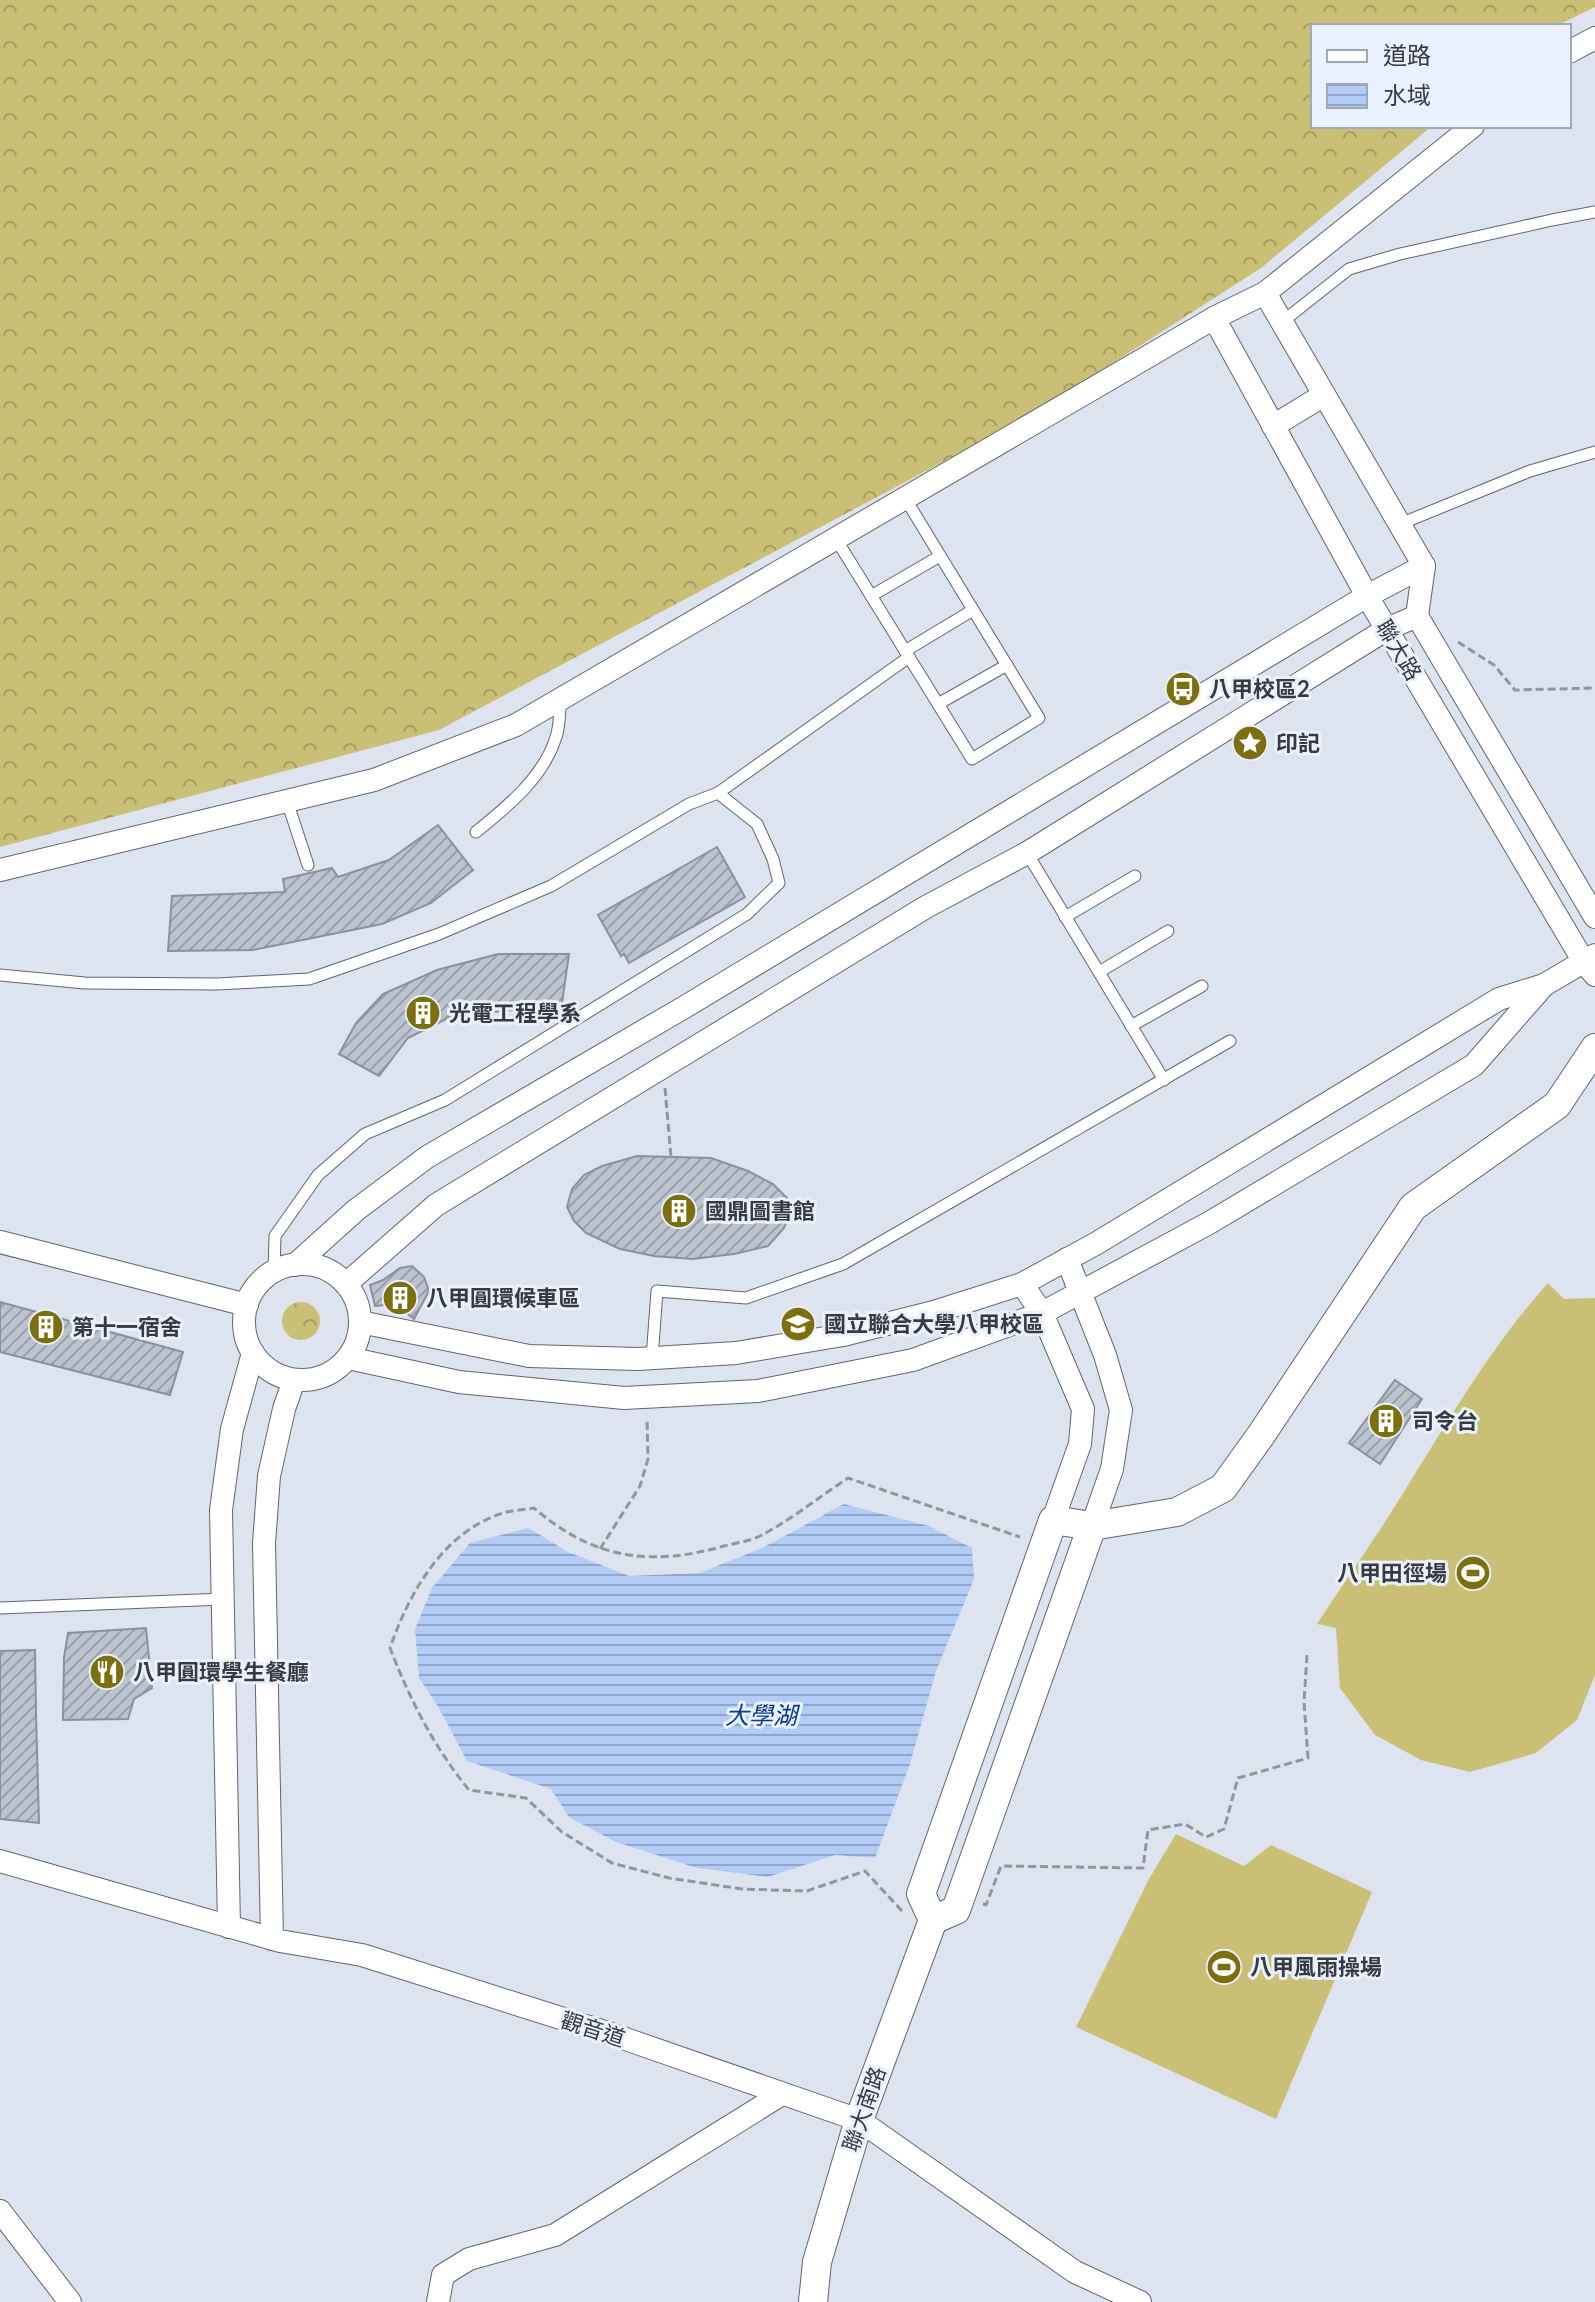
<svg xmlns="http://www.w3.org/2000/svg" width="1595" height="2302" font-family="Lato,'Noto Sans TC',sans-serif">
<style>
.forest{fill:url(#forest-crowns)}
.pitch{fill:#cac075}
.water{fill:url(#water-rules)}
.building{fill:url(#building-hatch);stroke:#8a919c;stroke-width:2}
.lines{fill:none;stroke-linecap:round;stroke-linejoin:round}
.service-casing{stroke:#5f6670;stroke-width:13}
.minor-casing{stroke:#5f6670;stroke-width:24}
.tertiary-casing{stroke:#5f6670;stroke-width:30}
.path{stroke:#90969e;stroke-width:3;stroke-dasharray:8 4;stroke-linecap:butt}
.service{stroke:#fff;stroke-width:11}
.minor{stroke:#fff;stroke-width:22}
.tertiary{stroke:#fff;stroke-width:28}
.labels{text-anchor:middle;stroke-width:6;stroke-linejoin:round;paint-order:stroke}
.street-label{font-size:22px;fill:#373a3f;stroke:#eaf1fe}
.poi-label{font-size:22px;font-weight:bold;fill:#373a3f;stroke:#eaf1fe;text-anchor:start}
.water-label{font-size:24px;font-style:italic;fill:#083a86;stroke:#eaf1fe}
</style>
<defs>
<pattern id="forest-crowns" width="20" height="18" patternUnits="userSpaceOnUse" patternTransform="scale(2)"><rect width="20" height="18" fill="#cac075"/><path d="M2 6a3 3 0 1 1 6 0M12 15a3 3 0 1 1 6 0" fill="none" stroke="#a59d61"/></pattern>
<pattern id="water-rules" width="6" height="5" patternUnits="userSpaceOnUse" patternTransform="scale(2)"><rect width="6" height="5" fill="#b2ccf5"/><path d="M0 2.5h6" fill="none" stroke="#92a7c8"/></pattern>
<pattern id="building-hatch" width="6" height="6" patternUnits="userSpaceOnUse" patternTransform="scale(2)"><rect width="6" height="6" fill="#bbc3ce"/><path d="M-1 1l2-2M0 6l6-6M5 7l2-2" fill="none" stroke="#999fa9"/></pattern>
</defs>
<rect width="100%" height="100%" fill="#dde4f0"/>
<!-- forest -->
<g class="forest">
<path d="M0 0H1595V7L1556 26H1313V126H1432L1261 268 1035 413 439 730 0 847Z"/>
<circle cx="301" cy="1321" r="19"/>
</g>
<!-- pitch -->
<g class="pitch">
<path d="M1548 1283 1564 1299 1595 1298V1675L1577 1720 1536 1753 1470 1772 1421 1760 1375 1735 1340 1688 1336 1628 1317 1624C1339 1590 1363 1556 1385 1522 1437 1441 1483 1355 1548 1283Z"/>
<path d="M1176 1834 1244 1866 1271 1845 1372 1892 1276 2119 1076 2027 1149 1879Z"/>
</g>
<!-- water -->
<path class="water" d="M844 1504 929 1526 972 1548 974 1579 936 1671 910 1764 875 1858 835 1855 768 1877 697 1868 616 1842 569 1817 551 1789 467 1761 439 1708 419 1678 415 1629 432 1588 470 1543 529 1528 566 1551 629 1576 700 1573 764 1547Z"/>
<!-- building -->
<g class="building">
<path d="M438 825 473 870 431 903 382 924 253 950 168 951 172 896 285 892 283 879 332 868 338 877 389 860Z"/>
<path d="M717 847 745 897 629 963 624 954 621 956 598 915Z"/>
<path d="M498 954H569L561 1010H513L450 1017 408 1038 379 1076 339 1054 356 1023 383 994 437 970Z"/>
<path d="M637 1156 711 1158 748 1171 773 1184 787 1198 790 1214 784 1228 768 1246 734 1254 692 1259 654 1256 620 1249 586 1233 574 1221 567 1207 572 1189 584 1175 602 1166Z"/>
<path d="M412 1266 424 1277 429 1291 414 1319 395 1304 375 1306 370 1285 383 1280 400 1268Z"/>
<path d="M0 1302 183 1352 170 1395 0 1352Z"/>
<path d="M1395 1380 1422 1399 1380 1464 1349 1443Z"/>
<path d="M146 1628 152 1688 134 1699 128 1719 63 1720 64 1657 68 1633Z"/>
<path d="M35 1650 36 1714 39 1823 0 1819V1651Z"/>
</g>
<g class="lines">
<defs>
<g id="service">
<path d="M1282 322 1349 269 1400 254 1552 220 1595 212"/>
<path d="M1400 524 1530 471 1595 452"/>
<path d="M836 539 972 759 1039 718 905 498"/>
<path d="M871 596 940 556"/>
<path d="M905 651 973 610"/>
<path d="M938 704 1007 665"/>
<path d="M718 793 909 657"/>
<path d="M287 801 308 865"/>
<path d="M476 832C507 807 544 777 556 737 560 726 559 712 561 700"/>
<path d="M1027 853 1164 1080"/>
<path d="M1065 917 1135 876"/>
<path d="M1099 972 1168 931"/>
<path d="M0 975 85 983 217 984 309 979 439 934 551 886 689 804 718 793 757 824 773 859 779 883 747 914 445 1100 365 1134 318 1175 275 1236 274 1271"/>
<path d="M1131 1026 1202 986"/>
<path d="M652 1358 657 1291 746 1298 843 1264 1230 1041"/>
<path d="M0 1608 223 1599"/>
</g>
<g id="minor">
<path d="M1569 52 1595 38"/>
<path d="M1265 293 1424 566 1417 616 1595 917"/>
<path d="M1214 318 1367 596 1584 962 1595 975"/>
<path d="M1273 426 1324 395"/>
<path d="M0 870 374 780 516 725 1214 318 1265 293 1473 126"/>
<path d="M0 1242 247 1305"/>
<path d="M1067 1259 1105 1355 1121 1410 1112 1469 1092 1526"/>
<circle cx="302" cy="1322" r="58"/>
<path d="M295 1265 356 1210 427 1157 683 1008 1367 596 1424 566"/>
<path d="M346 1284 436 1205 926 907 1027 853 1387 629 1417 616"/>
<path d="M1022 1284 1042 1313 1083 1409 1080 1444 1053 1520"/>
<path d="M360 1322 529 1356 638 1359 736 1353 843 1335 934 1312 1022 1284 1097 1243 1499 999 1544 985 1595 955"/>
<path d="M348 1358 459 1382 624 1398 758 1391 913 1360 1042 1313 1209 1223 1474 1065 1544 985"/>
<path d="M0 1861 280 1941 362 1955 614 2035 859 2120 1075 2272 1140 2302"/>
<path d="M229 1927 221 1510 232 1429 253 1353"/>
<path d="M272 1939 264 1543 269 1476 284 1409 294 1380"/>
<path d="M0 2211 70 2302"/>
<path d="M438 2302 443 2275 469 2259 555 2235 782 2094"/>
</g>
<g id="tertiary">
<path d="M1092 1526 956 1910 933 1920 921 1894 1053 1520 1092 1526 1177 1512 1223 1488 1261 1435 1413 1207 1557 1105 1595 1048"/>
<path d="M813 2302 817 2262 859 2120 933 1920"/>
</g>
</defs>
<!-- service casing -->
<use href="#service" class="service-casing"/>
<!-- minor casing -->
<use href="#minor" class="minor-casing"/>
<!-- tertiary casing -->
<use href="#tertiary" class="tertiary-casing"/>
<!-- path -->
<g class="path">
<path d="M1458 642 1494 665 1515 690 1595 688"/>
<path d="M665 1088 671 1157"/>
<path d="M600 1549 640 1486 648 1459 647 1418"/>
<path d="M983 1904 986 1905 1001 1866 1143 1868 1148 1830 1185 1824 1206 1837 1224 1829 1238 1778 1308 1758 1304 1702 1307 1655"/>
<path d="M902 1911 865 1871 807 1891 742 1889 669 1878 612 1863 562 1832 526 1798 469 1790C434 1747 410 1700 390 1648 409 1593 443 1532 503 1513 513 1510 524 1510 534 1508 593 1559 651 1567 724 1546 736 1543 750 1541 760 1536 791 1520 819 1497 848 1478L1020 1537"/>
</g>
<!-- service -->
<use href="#service" class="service"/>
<!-- minor -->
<use href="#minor" class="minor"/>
<!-- tertiary -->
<use href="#tertiary" class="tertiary"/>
</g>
<!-- icons -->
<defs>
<symbol id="bus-disc" viewBox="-11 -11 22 22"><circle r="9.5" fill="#7b6f0e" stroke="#eaf1fe"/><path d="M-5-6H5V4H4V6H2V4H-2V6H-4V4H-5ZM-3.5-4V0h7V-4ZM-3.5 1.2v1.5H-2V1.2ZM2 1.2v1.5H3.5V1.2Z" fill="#fff"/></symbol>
<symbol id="sight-disc" viewBox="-11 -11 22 22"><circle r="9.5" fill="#7b6f0e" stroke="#eaf1fe"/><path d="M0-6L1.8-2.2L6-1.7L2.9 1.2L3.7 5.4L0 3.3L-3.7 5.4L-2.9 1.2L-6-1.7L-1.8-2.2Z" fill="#fff"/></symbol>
<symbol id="building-disc" viewBox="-11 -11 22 22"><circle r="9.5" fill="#7b6f0e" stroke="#eaf1fe"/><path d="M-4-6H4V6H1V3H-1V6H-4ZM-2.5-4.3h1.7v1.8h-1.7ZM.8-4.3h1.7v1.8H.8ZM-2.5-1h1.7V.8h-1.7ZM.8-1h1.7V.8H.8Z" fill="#fff"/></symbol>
<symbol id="university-disc" viewBox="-11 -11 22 22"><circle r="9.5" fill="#7b6f0e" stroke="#eaf1fe"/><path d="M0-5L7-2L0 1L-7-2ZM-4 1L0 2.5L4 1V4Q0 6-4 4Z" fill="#fff"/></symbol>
<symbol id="stadium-disc" viewBox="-11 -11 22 22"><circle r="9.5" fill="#7b6f0e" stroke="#eaf1fe"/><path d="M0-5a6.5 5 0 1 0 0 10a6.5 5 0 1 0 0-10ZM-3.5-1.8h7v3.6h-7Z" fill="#fff"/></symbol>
<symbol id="restaurant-disc" viewBox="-11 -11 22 22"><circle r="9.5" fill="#7b6f0e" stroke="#eaf1fe"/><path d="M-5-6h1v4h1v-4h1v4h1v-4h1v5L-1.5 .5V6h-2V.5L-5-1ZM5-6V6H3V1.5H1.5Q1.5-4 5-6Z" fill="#fff"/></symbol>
</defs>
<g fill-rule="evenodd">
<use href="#bus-disc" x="1163" y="669" width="40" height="40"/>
<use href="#sight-disc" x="1230" y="723" width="40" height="40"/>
<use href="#building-disc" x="403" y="993" width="40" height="40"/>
<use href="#building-disc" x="659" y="1191" width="40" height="40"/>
<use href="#building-disc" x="380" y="1278" width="40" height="40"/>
<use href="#university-disc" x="778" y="1304" width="40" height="40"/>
<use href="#building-disc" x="26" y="1307" width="40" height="40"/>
<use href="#building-disc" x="1366" y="1401" width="40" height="40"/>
<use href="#stadium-disc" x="1453" y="1553" width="40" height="40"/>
<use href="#restaurant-disc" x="87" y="1652" width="40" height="40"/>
<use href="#stadium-disc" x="1204" y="1947" width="40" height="40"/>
</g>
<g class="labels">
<!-- street labels -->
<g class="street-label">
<text transform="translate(1399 650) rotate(59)" y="8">聯大路</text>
<text transform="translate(593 2029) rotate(18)" y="8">觀音道</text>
<text transform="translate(864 2109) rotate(-71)" y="8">聯大南路</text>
</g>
<!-- poi labels -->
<g class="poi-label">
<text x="1209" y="697">八甲校區2</text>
<text x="1276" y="751">印記</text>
<text x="449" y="1021">光電工程學系</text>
<text x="705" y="1219">國鼎圖書館</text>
<text x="426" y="1306">八甲圓環候車區</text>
<text x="824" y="1332">國立聯合大學八甲校區</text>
<text x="72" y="1335">第十一宿舍</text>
<text x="1412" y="1429">司令台</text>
<text x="1447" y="1581" text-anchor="end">八甲田徑場</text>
<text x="133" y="1680">八甲圓環學生餐廳</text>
<text x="1250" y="1975">八甲風雨操場</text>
</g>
<!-- water labels -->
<g class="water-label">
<text x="761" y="1724">大學湖</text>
</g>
</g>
<!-- legend -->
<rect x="1311" y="24" width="260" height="104" fill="#eaf1fe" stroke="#a2a8b2" stroke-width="2"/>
<rect x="1327" y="50" width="40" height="12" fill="#ffffff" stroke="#a2a8b2" stroke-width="2"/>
<text x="1383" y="64" font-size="24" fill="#373a3f">道路</text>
<rect x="1327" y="84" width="40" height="24" fill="url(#water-rules)" stroke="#a2a8b2" stroke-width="2"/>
<text x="1383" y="104" font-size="24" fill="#373a3f">水域</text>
</svg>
